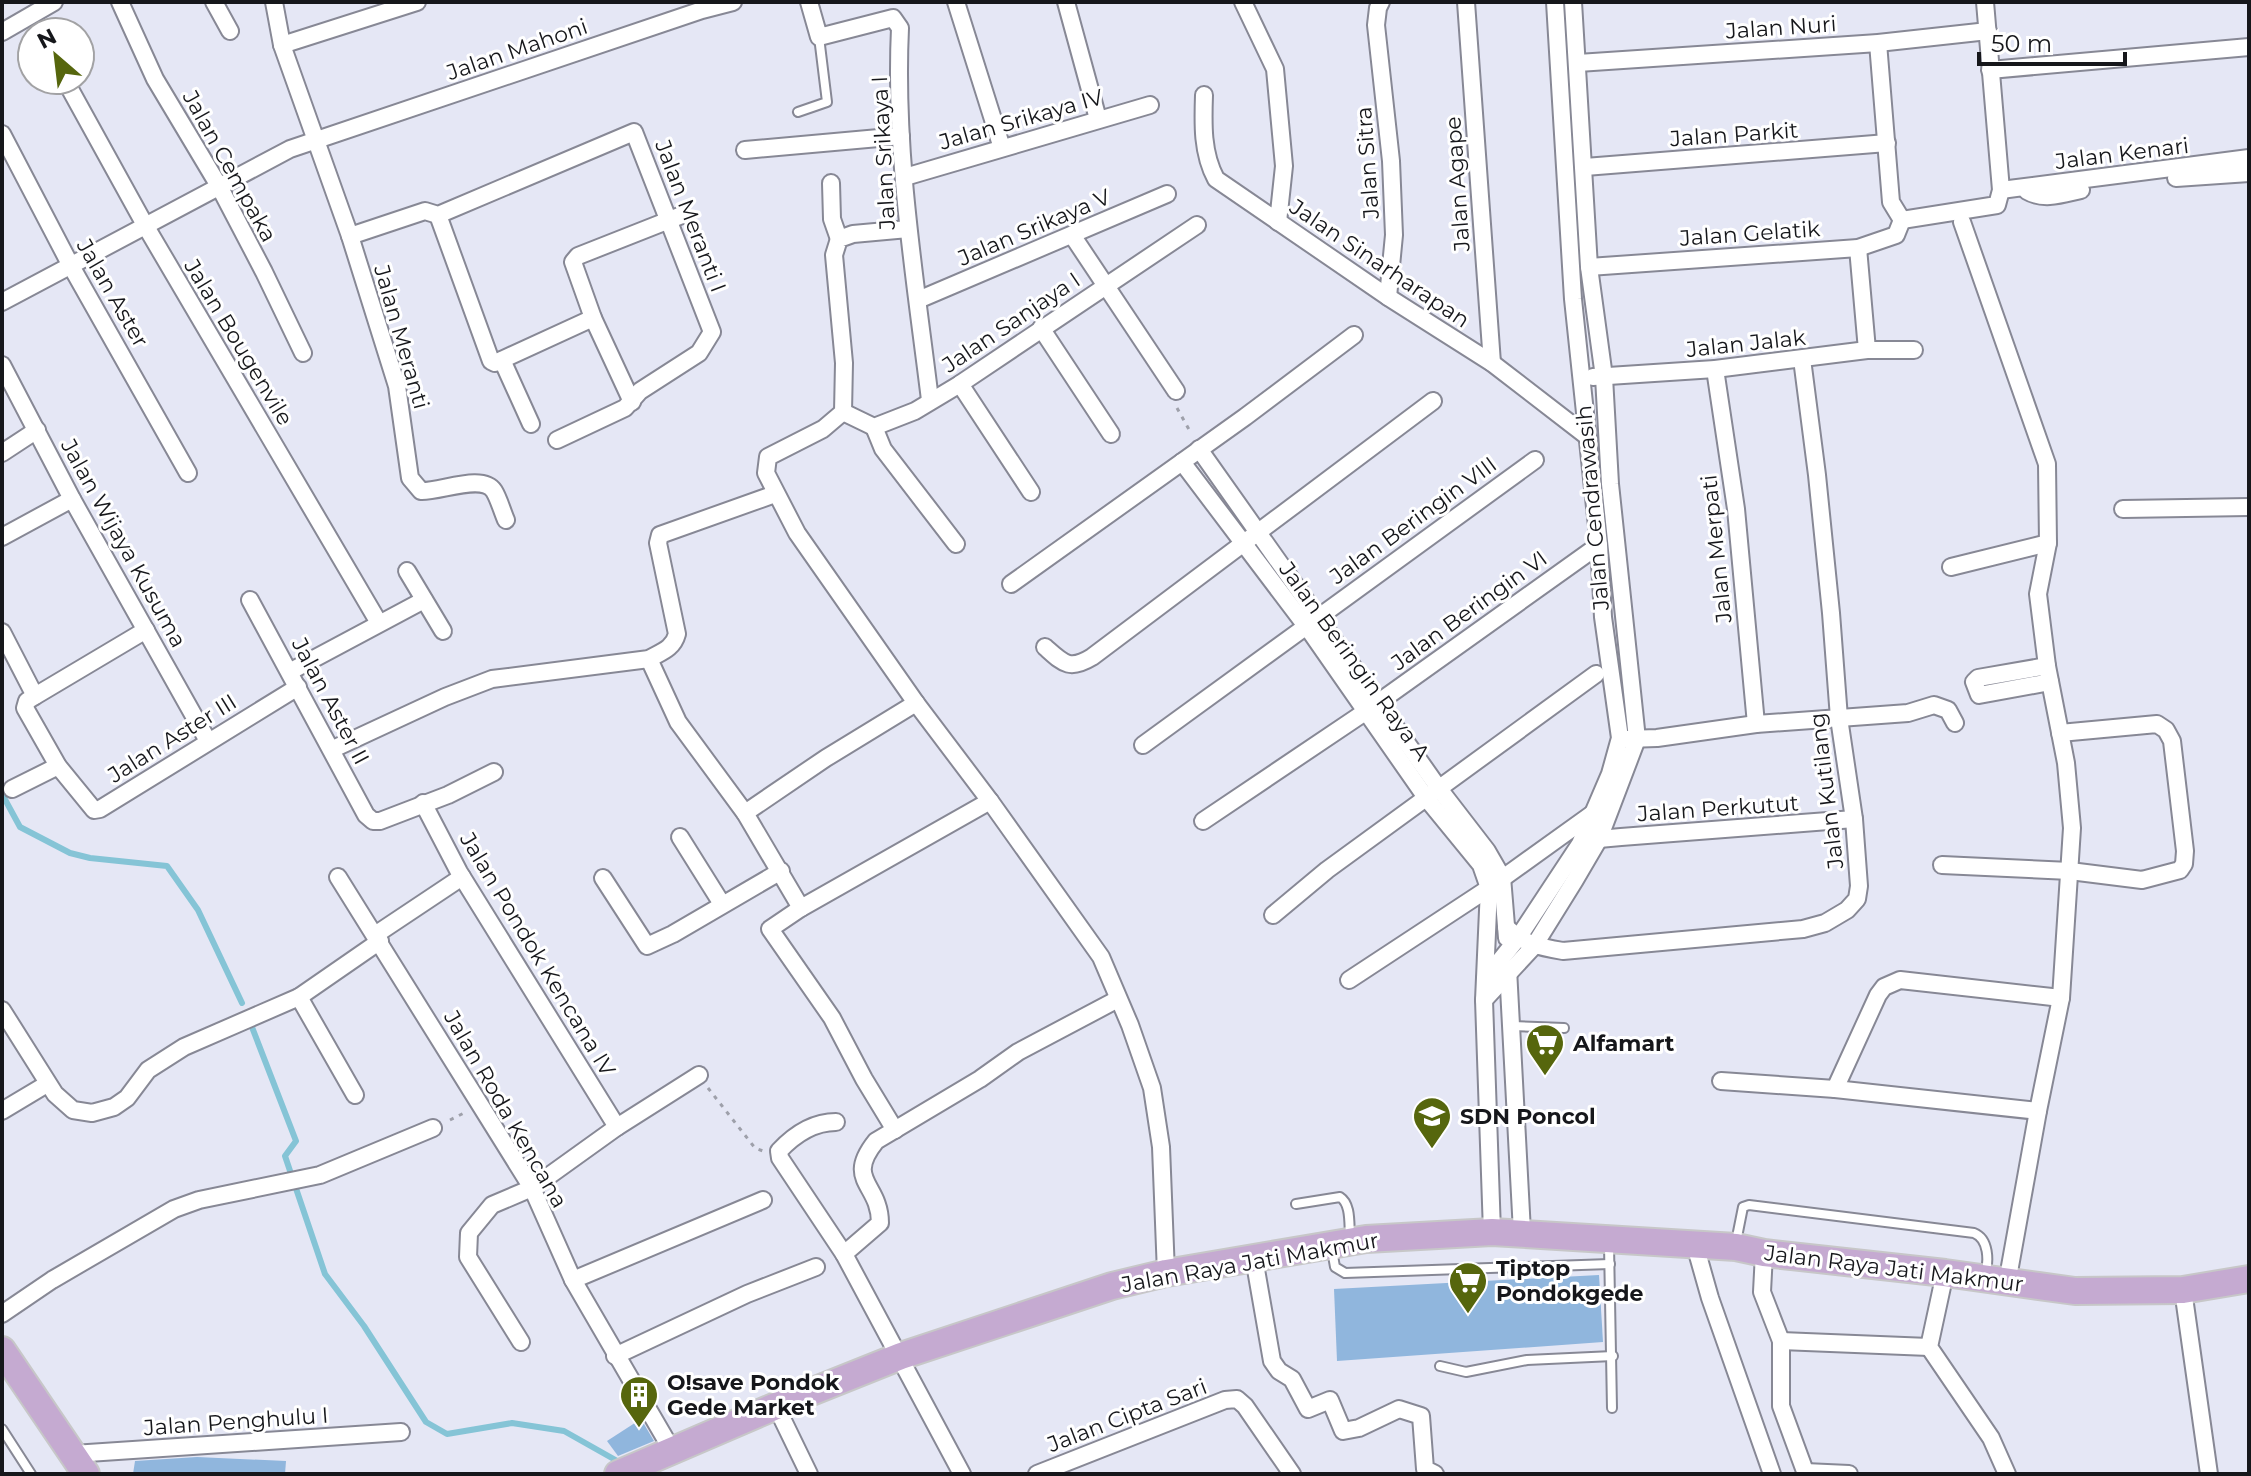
<svg xmlns="http://www.w3.org/2000/svg" width="2251" height="1476" font-family="Montserrat,sans-serif">
<style>
.lines{fill:none;stroke-linecap:round;stroke-linejoin:round}
.stream{stroke:#85c4d6;stroke-width:6}
.building{fill:#90b6dd}
.lane-casing{stroke:#878895;stroke-width:12}
.street-casing{stroke:#878895;stroke-width:20}
.primary-casing{stroke:#c7c7c8;stroke-width:30}
.path{stroke:#9ea0aa;stroke-width:3;stroke-dasharray:4 6;stroke-linecap:butt}
.lane{stroke:#fff;stroke-width:8}
.street{stroke:#fff;stroke-width:16}
.primary{stroke:#c5aad1;stroke-width:26}
.labels{text-anchor:middle;stroke-width:6;stroke-linejoin:round;paint-order:stroke}
.street-label{font-size:22px;fill:#16171b;stroke:#fff}
.poi-label{font-size:22px;font-weight:bold;fill:#16171b;stroke:#fff;text-anchor:start}
</style>
<rect width="100%" height="100%" fill="#e5e7f5"/>
<g class="lines">
<!-- stream -->
<g class="stream">
<path d="M2 794 20 827 70 853 90 858 167 866 198 910 242 1003"/>
<path d="M250 1022 296 1141 285 1156 325 1274 364 1326 426 1422 447 1434 512 1423 564 1431 619 1462"/>
</g>
</g>
<!-- building -->
<g class="building">
<path d="M1599 1275 1603 1342 1337 1361 1334 1289Z"/>
<path d="M641 1419 654 1441 618 1456 607 1441Z"/>
<path d="M197 1457 286 1461 285 1474H133L135 1461Z"/>
</g>
<g class="lines">
<defs>
<g id="lane">
<path d="M798 112 827 102 819 37"/>
<path d="M1512 1026 1564 1028"/>
<path d="M1296 1204 1340 1197C1351 1204 1349 1223 1350 1236"/>
<path d="M1736 1242 1743 1207 1749 1205 1974 1233C1989 1239 1989 1261 1985 1275"/>
<path d="M1609 1245 1612 1408"/>
<path d="M1332 1250 1335 1267 1345 1273 1610 1264"/>
<path d="M1440 1366 1466 1372 1527 1360 1613 1356"/>
<path d="M2 1429 31 1474"/>
</g>
<g id="street">
<path d="M120 2 155 79 219 186 264 272 303 353"/>
<path d="M214 2 230 31"/>
<path d="M274 2 282 45 350 236 397 386 410 478 421 491C440 492 483 473 494 491 499 499 502 511 506 520"/>
<path d="M809 2 819 37 893 18 900 28C894 153 915 277 930 400"/>
<path d="M956 2 1002 148"/>
<path d="M1066 2 1098 119"/>
<path d="M1243 2 1275 69 1284 166 1278 222"/>
<path d="M1381 2 1378 8 1376 25 1391 161 1394 235 1388 297"/>
<path d="M1466 2 1492 363"/>
<path d="M2 32 54 2"/>
<path d="M1878 43 1891 202 1902 220"/>
<path d="M282 45 417 2"/>
<path d="M1578 63 1878 43 1988 31"/>
<path d="M1990 70 2249 47"/>
<path d="M65 80 145 225 379 623"/>
<path d="M1204 95C1203 124 1202 153 1216 179L1388 297 1492 363 1588 437"/>
<path d="M2 134 71 266 188 473"/>
<path d="M745 150 901 136"/>
<path d="M1585 167 1887 143"/>
<path d="M905 177 1150 105"/>
<path d="M2176 178 2249 173"/>
<path d="M831 183 832 219 839 239"/>
<path d="M2001 190 2249 158"/>
<path d="M2027 191C2044 201 2063 194 2081 190"/>
<path d="M438 215 491 361 495 363 593 318"/>
<path d="M1902 220 1997 205 2001 190 1985 2"/>
<path d="M1962 222 2047 464 2048 543 2038 594 2047 666 2066 763 2072 828 2061 998 2038 1111 2007 1283"/>
<path d="M908 229 853 234 839 239 834 255 844 363 843 412 823 429 768 457 766 473 797 533 916 703 990 801 1101 957 1130 1025 1152 1088 1161 1147 1166 1273"/>
<path d="M1072 235 1176 391"/>
<path d="M350 236 425 211 438 215 634 132 712 332 699 353 640 391 625 408 557 440"/>
<path d="M1858 248 1867 350"/>
<path d="M1589 267 1858 248 1896 235 1902 220"/>
<path d="M918 300 1167 194"/>
<path d="M2 302 290 149 702 10 733 2"/>
<path d="M1041 328 1111 434"/>
<path d="M502 360 531 424"/>
<path d="M2 365 72 499 208 741"/>
<path d="M1715 369 1736 509 1756 724"/>
<path d="M1593 377 1715 369 1867 350H1914"/>
<path d="M960 384 1031 492"/>
<path d="M632 402 593 318 573 262 578 256 682 215"/>
<path d="M843 412 874 427 915 411 960 384 1197 225"/>
<path d="M874 427 883 449 956 544"/>
<path d="M1199 449 1440 790 1487 851 1502 877 1507 938"/>
<path d="M2 453 37 430"/>
<path d="M1182 462 1312 634 1427 799 1481 865 1489 888 1484 1000 1492 1232"/>
<path d="M2123 509 2249 507"/>
<path d="M2 537 72 499"/>
<path d="M1951 567 2048 543"/>
<path d="M407 571 443 631"/>
<path d="M1011 584 1245 417 1354 335"/>
<path d="M250 600 366 815 373 821H380L448 795 494 772"/>
<path d="M146 630 35 696 27 701 25 708 58 766 94 810 100 809 298 687"/>
<path d="M2 632 35 696"/>
<path d="M1045 647C1063 663 1069 671 1092 657L1433 401"/>
<path d="M649 659 678 722 745 813 801 908"/>
<path d="M2047 666 1978 678 1974 682 1979 695 2050 682"/>
<path d="M291 671 424 600"/>
<path d="M1627 739 1657 738 1756 724 1908 713 1934 705 1948 710 1955 723"/>
<path d="M1143 745 1535 460"/>
<path d="M333 749 445 697 492 679 649 659C661 652 673 649 677 634L658 543 660 535 775 494"/>
<path d="M12 789 58 766"/>
<path d="M423 803 459 872 617 1127"/>
<path d="M745 813 826 758 916 703"/>
<path d="M1203 821 1365 712 1599 545"/>
<path d="M1591 835 1599 839 1621 837 1854 819"/>
<path d="M680 837 722 904"/>
<path d="M1942 865 2070 871 2142 880 2180 870 2184 864 2185 851 2172 741 2166 730 2157 724 2060 733"/>
<path d="M338 877 532 1188 573 1280 673 1452"/>
<path d="M603 878 647 946 673 934 781 871"/>
<path d="M1273 915 1327 870 1596 674"/>
<path d="M1506 927C1524 944 1539 947 1563 951L1803 929 1825 923 1847 910 1857 899 1859 886 1854 819 1839 718 1831 613 1817 475 1802 359"/>
<path d="M375 935 462 877"/>
<path d="M1508 969 1522 1232"/>
<path d="M1485 979 1518 938 1580 844 1610 774 1620 738 1603 617 1599 545 1573 299 1555 2"/>
<path d="M1349 980 1489 888 1592 814"/>
<path d="M299 997 355 1095"/>
<path d="M1484 1000 1534 946 1575 880 1599 839 1637 739 1610 484 1604 377 1589 267 1573 2"/>
<path d="M2 1010 55 1094 73 1110 92 1113 114 1107 127 1098 148 1070 184 1047 299 997 380 941"/>
<path d="M1721 1081 1835 1089 2038 1111"/>
<path d="M1835 1089 1878 995 1884 987 1900 980 2061 998"/>
<path d="M2 1111 47 1084"/>
<path d="M836 1122C814 1122 794 1135 779 1151L780 1158 844 1254"/>
<path d="M895 1130 864 1079 832 1018 770 929 801 908 990 801"/>
<path d="M1695 1245 1710 1298 1772 1474"/>
<path d="M1764 1253 1762 1292 1781 1341V1406L1806 1474"/>
<path d="M1254 1258 1272 1361 1279 1371 1292 1379 1308 1409 1330 1400 1343 1431 1359 1428 1399 1409 1421 1416 1425 1469 1435 1474"/>
<path d="M1945 1273 1929 1347 1991 1438 2007 1474"/>
<path d="M573 1280 763 1200"/>
<path d="M2183 1290 2209 1474"/>
<path d="M2 1314 52 1280 174 1209 199 1200 320 1175 433 1128"/>
<path d="M1781 1341 1929 1347"/>
<path d="M521 1342 468 1257 469 1233 492 1205 532 1188 617 1127 699 1075"/>
<path d="M615 1356 747 1294 816 1267"/>
<path d="M776 1406 809 1474"/>
<path d="M73 1454 401 1432"/>
<path d="M1805 1472 1849 1474"/>
<path d="M962 1474 844 1254 880 1223C880 1183 844 1181 876 1141L980 1079 1018 1052 1118 999"/>
<path d="M1037 1474 1225 1400 1237 1399 1245 1406 1292 1474"/>
</g>
<g id="primary">
<path d="M2 1350 86 1474"/>
<path d="M618 1474 776 1406 901 1356 1112 1286 1166 1273 1366 1239 1492 1232 1736 1247 1764 1253 1945 1273 2075 1291 2183 1290 2249 1279"/>
</g>
</defs>
<!-- lane casing -->
<use href="#lane" class="lane-casing"/>
<!-- street casing -->
<use href="#street" class="street-casing"/>
<!-- primary casing -->
<use href="#primary" class="primary-casing"/>
<!-- path -->
<g class="path">
<path d="M1177 408 1191 433"/>
<path d="M708 1088 755 1148 763 1151"/>
<path d="M450 1120 464 1113"/>
</g>
<!-- lane -->
<use href="#lane" class="lane"/>
<!-- street -->
<use href="#street" class="street"/>
<!-- primary -->
<use href="#primary" class="primary"/>
</g>
<!-- icons -->
<defs>
<symbol id="supermarket-pin" viewBox="-11 -11 22 30"><path d="M0 17L-7.5 6A9.5 9.5 0 1 1 7.5 6Z" fill="#56660d" stroke="#fff"/><path d="M-6-5.5h2.5l.6 2H6L4.5 2H-2.5L-4.4-4H-6ZM-1.5 3.2a1.3 1.3 0 1 0 .1 0ZM3 3.2a1.3 1.3 0 1 0 .1 0Z" fill="#fff"/></symbol>
<symbol id="school-pin" viewBox="-11 -11 22 30"><path d="M0 17L-7.5 6A9.5 9.5 0 1 1 7.5 6Z" fill="#56660d" stroke="#fff"/><path d="M0-5L7-2L0 1L-7-2ZM-4 1L0 2.5L4 1V4Q0 6-4 4Z" fill="#fff"/></symbol>
<symbol id="building-pin" viewBox="-11 -11 22 30"><path d="M0 17L-7.5 6A9.5 9.5 0 1 1 7.5 6Z" fill="#56660d" stroke="#fff"/><path d="M-4-6H4V6H1V3H-1V6H-4ZM-2.5-4.3h1.7v1.8h-1.7ZM.8-4.3h1.7v1.8H.8ZM-2.5-1h1.7V.8h-1.7ZM.8-1h1.7V.8H.8Z" fill="#fff"/></symbol>
</defs>
<g fill-rule="evenodd">
<use href="#supermarket-pin" x="1523" y="1021" width="44" height="60"/>
<use href="#school-pin" x="1410" y="1094" width="44" height="60"/>
<use href="#supermarket-pin" x="1446" y="1259" width="44" height="60"/>
<use href="#building-pin" x="617" y="1373" width="44" height="60"/>
</g>
<g class="labels">
<!-- street labels -->
<g class="street-label">
<text transform="translate(1781 27) rotate(-4)" y="8">Jalan Nuri</text>
<text transform="translate(517 49) rotate(-19)" y="8">Jalan Mahoni</text>
<text transform="translate(1021 119) rotate(-16)" y="8">Jalan Srikaya IV</text>
<text transform="translate(1734 134) rotate(-4)" y="8">Jalan Parkit</text>
<text transform="translate(883 153) rotate(-93)" y="8">Jalan Srikaya I</text>
<text transform="translate(2122 153) rotate(-7)" y="8">Jalan Kenari</text>
<text transform="translate(1367 163) rotate(-94)" y="8">Jalan Sitra</text>
<text transform="translate(230 166) rotate(61)" y="8">Jalan Cempaka</text>
<text transform="translate(1457 184) rotate(-94)" y="8">Jalan Agape</text>
<text transform="translate(691 216) rotate(69)" y="8">Jalan Meranti I</text>
<text transform="translate(1034 227) rotate(-23)" y="8">Jalan Srikaya V</text>
<text transform="translate(1750 233) rotate(-4)" y="8">Jalan Gelatik</text>
<text transform="translate(1380 263) rotate(34)" y="8">Jalan Sinarharapan</text>
<text transform="translate(113 293) rotate(60)" y="8">Jalan Aster</text>
<text transform="translate(1011 322) rotate(-34)" y="8">Jalan Sanjaya I</text>
<text transform="translate(402 337) rotate(74)" y="8">Jalan Meranti</text>
<text transform="translate(239 342) rotate(59)" y="8">Jalan Bougenvile</text>
<text transform="translate(1746 343) rotate(-6)" y="8">Jalan Jalak</text>
<text transform="translate(1592 508) rotate(-95)" y="8">Jalan Cendrawasih</text>
<text transform="translate(1413 520) rotate(-36)" y="8">Jalan Beringin VIII</text>
<text transform="translate(124 543) rotate(61)" y="8">Jalan Wijaya Kusuma</text>
<text transform="translate(1716 549) rotate(-96)" y="8">Jalan Merpati</text>
<text transform="translate(1469 610) rotate(-36)" y="8">Jalan Beringin VI</text>
<text transform="translate(1355 661) rotate(54)" y="8">Jalan Beringin Raya A</text>
<text transform="translate(331 701) rotate(62)" y="8">Jalan Aster II</text>
<text transform="translate(172 738) rotate(-32)" y="8">Jalan Aster III</text>
<text transform="translate(1826 791) rotate(-97)" y="8">Jalan Kutilang</text>
<text transform="translate(1718 808) rotate(-4)" y="8">Jalan Perkutut</text>
<text transform="translate(538 954) rotate(59)" y="8">Jalan Pondok Kencana IV</text>
<text transform="translate(506 1109) rotate(60)" y="8">Jalan Roda Kencana</text>
<text transform="translate(1250 1262) rotate(-10)" y="8">Jalan Raya Jati Makmur</text>
<text transform="translate(1894 1268) rotate(7)" y="8">Jalan Raya Jati Makmur</text>
<text transform="translate(1127 1415) rotate(-21)" y="8">Jalan Cipta Sari</text>
<text transform="translate(236 1421) rotate(-4)" y="8">Jalan Penghulu I</text>
</g>
<!-- poi labels -->
<g class="poi-label">
<text x="1573" y="1051">Alfamart</text>
<text x="1460" y="1124">SDN Poncol</text>
<text x="1496" y="1276">Tiptop<tspan x="1496" dy="25">Pondokgede</tspan></text>
<text x="667" y="1390">O!save Pondok<tspan x="667" dy="25">Gede Market</tspan></text>
</g>
</g>
<!-- border -->
<rect width="2251" height="1476" fill="none" stroke="#16171b" stroke-width="8"/>
<!-- north arrow -->
<g transform="translate(56 56) rotate(332)"><circle r="38" fill="#ffffff" stroke="#a2a2a4" stroke-width="2"/>
<path d="M0-6L14 30L0 20L-14 30Z" fill="#56660d"/>
<text y="-12" font-size="22" font-weight="bold" text-anchor="middle" fill="#16171b">N</text>
</g>
<!-- scale -->
<path d="M1979 52v12h146v-12" fill="none" stroke="#16171b" stroke-width="4"/>
<text x="1991" y="52" font-size="24" fill="#16171b" stroke="#ffffff" stroke-width="6" paint-order="stroke">50 m</text>
</svg>
